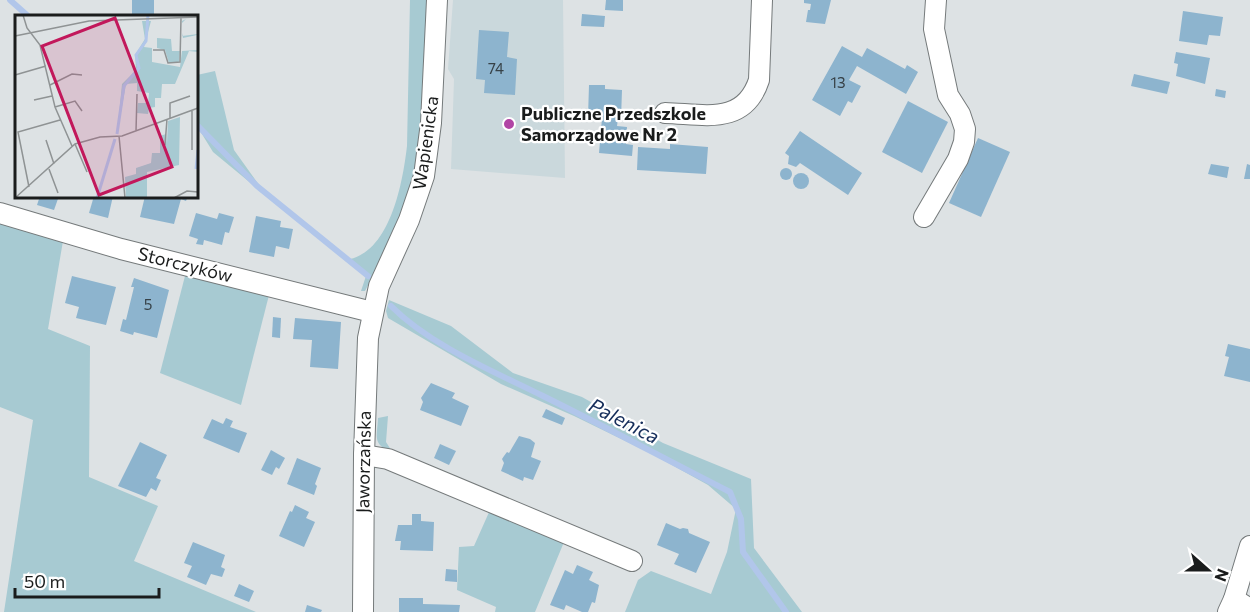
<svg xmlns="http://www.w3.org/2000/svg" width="1250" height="612" font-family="Commissioner,sans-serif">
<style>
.built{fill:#cad8dc}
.green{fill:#a7cad2}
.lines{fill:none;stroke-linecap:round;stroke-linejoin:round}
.stream{stroke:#b1c6ea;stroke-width:6}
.building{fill:#8db4ce}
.minor-casing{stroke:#757a7b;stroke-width:22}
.minor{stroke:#fff;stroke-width:20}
.poi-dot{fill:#b145a5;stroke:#fff;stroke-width:2}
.labels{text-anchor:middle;stroke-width:4.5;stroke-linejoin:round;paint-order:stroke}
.number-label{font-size:15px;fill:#374248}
.poi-label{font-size:18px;font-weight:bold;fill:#1a1c1c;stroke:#fff;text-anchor:start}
.street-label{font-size:18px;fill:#1a1c1c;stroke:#fff}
.water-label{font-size:20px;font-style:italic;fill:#152d5a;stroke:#fff}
.inset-river{fill:none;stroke:#b1c6ea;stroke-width:3}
.inset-road{fill:none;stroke:#8f9394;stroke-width:1.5}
.view{fill:#c2185b;fill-opacity:0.15;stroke:#c2185b;stroke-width:3}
.inset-edge{fill:none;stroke:#1a1c1c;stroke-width:3}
</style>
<rect width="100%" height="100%" fill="#dde2e4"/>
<!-- built -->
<path class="built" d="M453 0H563L565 178 451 169 454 79 448 69Z"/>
<!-- green -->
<g class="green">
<path d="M410 0H427L421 141C413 195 390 244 365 291H361L367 273 350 259C391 250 403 181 407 146Z"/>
<path d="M215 71 234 150 259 185 296 215 293 218 213 152 197 126V75Z"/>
<path d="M0 222 63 241 48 329 90 346 89 477 158 506 134 561 256 612H4L33 420 0 407Z"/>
<path d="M185 276 269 295 241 405 160 373Z"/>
<path d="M389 300 451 326 513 373 582 397 663 443 751 479 754 548 802 612H625L638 580 651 571 711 594 727 552 736 509 708 485 654 455 574 416 501 384 388 318 386 311Z"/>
<path d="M388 416 386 442 393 453C372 444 377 438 378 418Z"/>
<path d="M490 510 564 542 535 612H495L496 607 457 590 459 547 474 546Z"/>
</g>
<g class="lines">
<!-- stream -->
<g class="stream">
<path d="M10 0 28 16"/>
<path d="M196 124 257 186 368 276"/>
<path d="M391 306C431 346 493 371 543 396 606 427 667 460 730 492L741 519 743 552 786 612"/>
</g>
</g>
<!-- building -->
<g class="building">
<path d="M132 0H154V15L132 14Z"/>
<path d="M606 0H623V11L605 10Z"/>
<path d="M804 0H831L825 24 806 22 808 10H810L811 4 804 3Z"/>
<path d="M1183 11 1223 17 1220 36 1209 35 1207 45 1179 41Z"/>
<path d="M582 14 605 16 604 27 581 26Z"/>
<path d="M479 30 509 32 507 57 517 59 515 95 484 93 485 80 476 79Z"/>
<path d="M842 46 862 57 867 48 905 69 907 65 918 72 906 94 857 66 849 80 861 86 852 103 848 101 840 116 812 100Z"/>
<path d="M1176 52 1210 58 1205 84 1176 76 1178 64 1174 63Z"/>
<path d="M1134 74 1170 82 1167 94 1131 86Z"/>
<path d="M589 85H605V89L622 90 621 119H618L617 126 627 127 626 144 633 145 632 156 599 153 602 118 588 117Z"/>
<path d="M1216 89 1226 91 1225 98 1215 96Z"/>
<path d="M908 101 948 122 922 173 882 152Z"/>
<path d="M800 131 862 173 848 195 800 163 796 167 788 164 789 156 785 153Z"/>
<path d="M978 138 1010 152 981 217 949 203Z"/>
<path d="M670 144 708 147 706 174 637 170 638 147 670 149Z"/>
<path d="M1211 164 1229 167 1227 178 1208 174Z"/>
<path d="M1247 164 1250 165V179H1244Z"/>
<circle cx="786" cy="174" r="6"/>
<circle cx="801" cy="181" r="8"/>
<path d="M40 196H59L54 210 37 205Z"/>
<path d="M94 196H113L108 218 89 213Z"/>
<path d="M145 196H188L186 201 181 199 174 224 140 217Z"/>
<path d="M196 213 217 219 219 213 234 217 229 233 225 232 222 245 204 240 203 245 196 244 198 239 189 236Z"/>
<path d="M256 216 281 221 280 227 293 229 289 249 276 246 274 257 249 252Z"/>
<path d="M72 276 116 287 106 325 76 318 79 307 65 303Z"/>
<path d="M134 278 169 290 157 338 134 332 133 335 120 331 123 319 126 320 134 287H131Z"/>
<path d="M273 317 281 318 280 338 272 337Z"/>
<path d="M295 318 341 322 338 369 310 367 312 340 293 339Z"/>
<path d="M1228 344 1250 349V382L1224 376 1229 357 1225 356Z"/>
<path d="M431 383 455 393 452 398 469 406 461 426 420 410 423 402 421 398Z"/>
<path d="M546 409 565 418 562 425 542 417Z"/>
<path d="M226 418 233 421 230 427 247 433 239 453 203 438 212 419 223 424Z"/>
<path d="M519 436 530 439 535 443 531 457 541 461 533 480 524 477 523 481 501 471 504 463 502 459 504 456 507 452 509 453Z"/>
<path d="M140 442 167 455 156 478 161 480 156 491 151 488 146 497 118 486Z"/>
<path d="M440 444 456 451 449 465 434 458Z"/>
<path d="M271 450 285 458 279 469 276 467 272 475 261 470Z"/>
<path d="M297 458 321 468 315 484 317 486 314 495 287 484Z"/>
<path d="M295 505 309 512 306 518 315 522 304 547 279 536 290 511 292 512Z"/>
<path d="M412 514H421V521L434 522 433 551 400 550 401 541H395L398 525H412Z"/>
<path d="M666 523 680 529 683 528 688 529 689 533 710 542 696 573 674 564 679 554 657 545Z"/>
<path d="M193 542 225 555 221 567 225 569 222 577 211 574 206 585 187 577 192 566 184 563Z"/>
<path d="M577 565 593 572 589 580 599 585 595 603 592 602 588 612H582L566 605 564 610 550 605 565 570 573 574Z"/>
<path d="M446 569 457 570V582L445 581Z"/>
<path d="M239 584 254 591 249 602 234 596Z"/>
<path d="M399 598H423V604L460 605 459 612H399Z"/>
<path d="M307 605 322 610 321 612H305Z"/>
</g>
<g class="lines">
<defs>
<g id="minor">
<path d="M665 113C704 114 744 126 759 80L762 0"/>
<path d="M0 213 121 249 372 312"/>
<path d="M924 217 958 159 964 142 965 129 960 114 948 95 934 29 936 0"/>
<path d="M364 455 388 459 632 561"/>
<path d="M1234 599 1250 609"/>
<path d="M363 612 364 455 368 338 379 286 409 220 424 176 431 123 437 0"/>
<path d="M1228 612 1234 599 1250 546"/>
</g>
</defs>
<!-- minor casing -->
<use href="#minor" class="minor-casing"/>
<!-- minor -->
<use href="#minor" class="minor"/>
</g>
<!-- markers -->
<circle class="poi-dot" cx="509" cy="124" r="6"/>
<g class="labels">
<!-- number labels -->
<g class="number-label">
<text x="496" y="74">74</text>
<text x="838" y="88">13</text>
<text x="148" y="310">5</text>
</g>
<!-- poi labels -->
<g class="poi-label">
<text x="521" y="120">Publiczne Przedszkole<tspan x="521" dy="21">Samorządowe Nr 2</tspan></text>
</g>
<!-- street labels -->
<g class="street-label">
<text transform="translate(426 143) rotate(-82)" y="6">Wapienicka</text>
<text transform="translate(185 265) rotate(14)" y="6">Storczyków</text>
<text transform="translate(364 462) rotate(-89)" y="6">Jaworzańska</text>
</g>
<!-- water labels -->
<g class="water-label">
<text transform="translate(624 421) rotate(27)" y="7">Palenica</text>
</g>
</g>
<!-- overview -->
<g transform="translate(15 15)">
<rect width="183" height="183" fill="#dde2e4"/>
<path d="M171 4 167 8V21L183 19V37L174 36 160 69H147L146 83H140V92L134 93 133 99 122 98 123 88H133L134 78 122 76V68L111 69 102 120 107 69 121 55 120 40 130 24 127 6H136L129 32 137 33V47L165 52 167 36 182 35V20L168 23 167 18V6ZM142 23 156 24 157 36H165L164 47 154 48 150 35 142 33ZM165 102 164 150 132 157V183H111L110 162 121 159V153L136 148 137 138H145V121L151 119 152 128 153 106Z" fill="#a7cad2"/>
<path class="inset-river" d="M102 119 109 71 124 53 121 40 131 26 133 0M181 154 183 135M82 183 100 124"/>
<path class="inset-road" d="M8 0 12 13 25 30 40 92 57 131M0 21 74 6 183 2M138 35H149L153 48 165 47 166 3M0 60 31 51M35 70 57 59 67 60M19 85 37 81M40 92 60 86 67 96M155 103V88L175 81M121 116 122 79M104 121 110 183M31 125 39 149M60 129 72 157M150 130 152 104M177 135V95M34 154 43 178M14 172 3 117 45 105M0 183 60 129 85 122 107 121 183 93M159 183 172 176 183 177"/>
<path class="view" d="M100 3 157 152 84 180 27 31Z"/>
<rect width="183" height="183" class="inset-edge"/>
</g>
<!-- north arrow -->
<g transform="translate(1208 570) rotate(111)" stroke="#ffffff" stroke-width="4.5" paint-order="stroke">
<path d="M0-4.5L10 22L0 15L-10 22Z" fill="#1a1c1c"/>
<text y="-9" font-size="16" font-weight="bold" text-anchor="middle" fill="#1a1c1c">N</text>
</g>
<!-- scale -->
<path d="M15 588v9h144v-9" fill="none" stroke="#1a1c1c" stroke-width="3"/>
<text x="24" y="588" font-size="18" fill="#1a1c1c" stroke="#ffffff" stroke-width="4.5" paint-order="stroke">50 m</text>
</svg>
